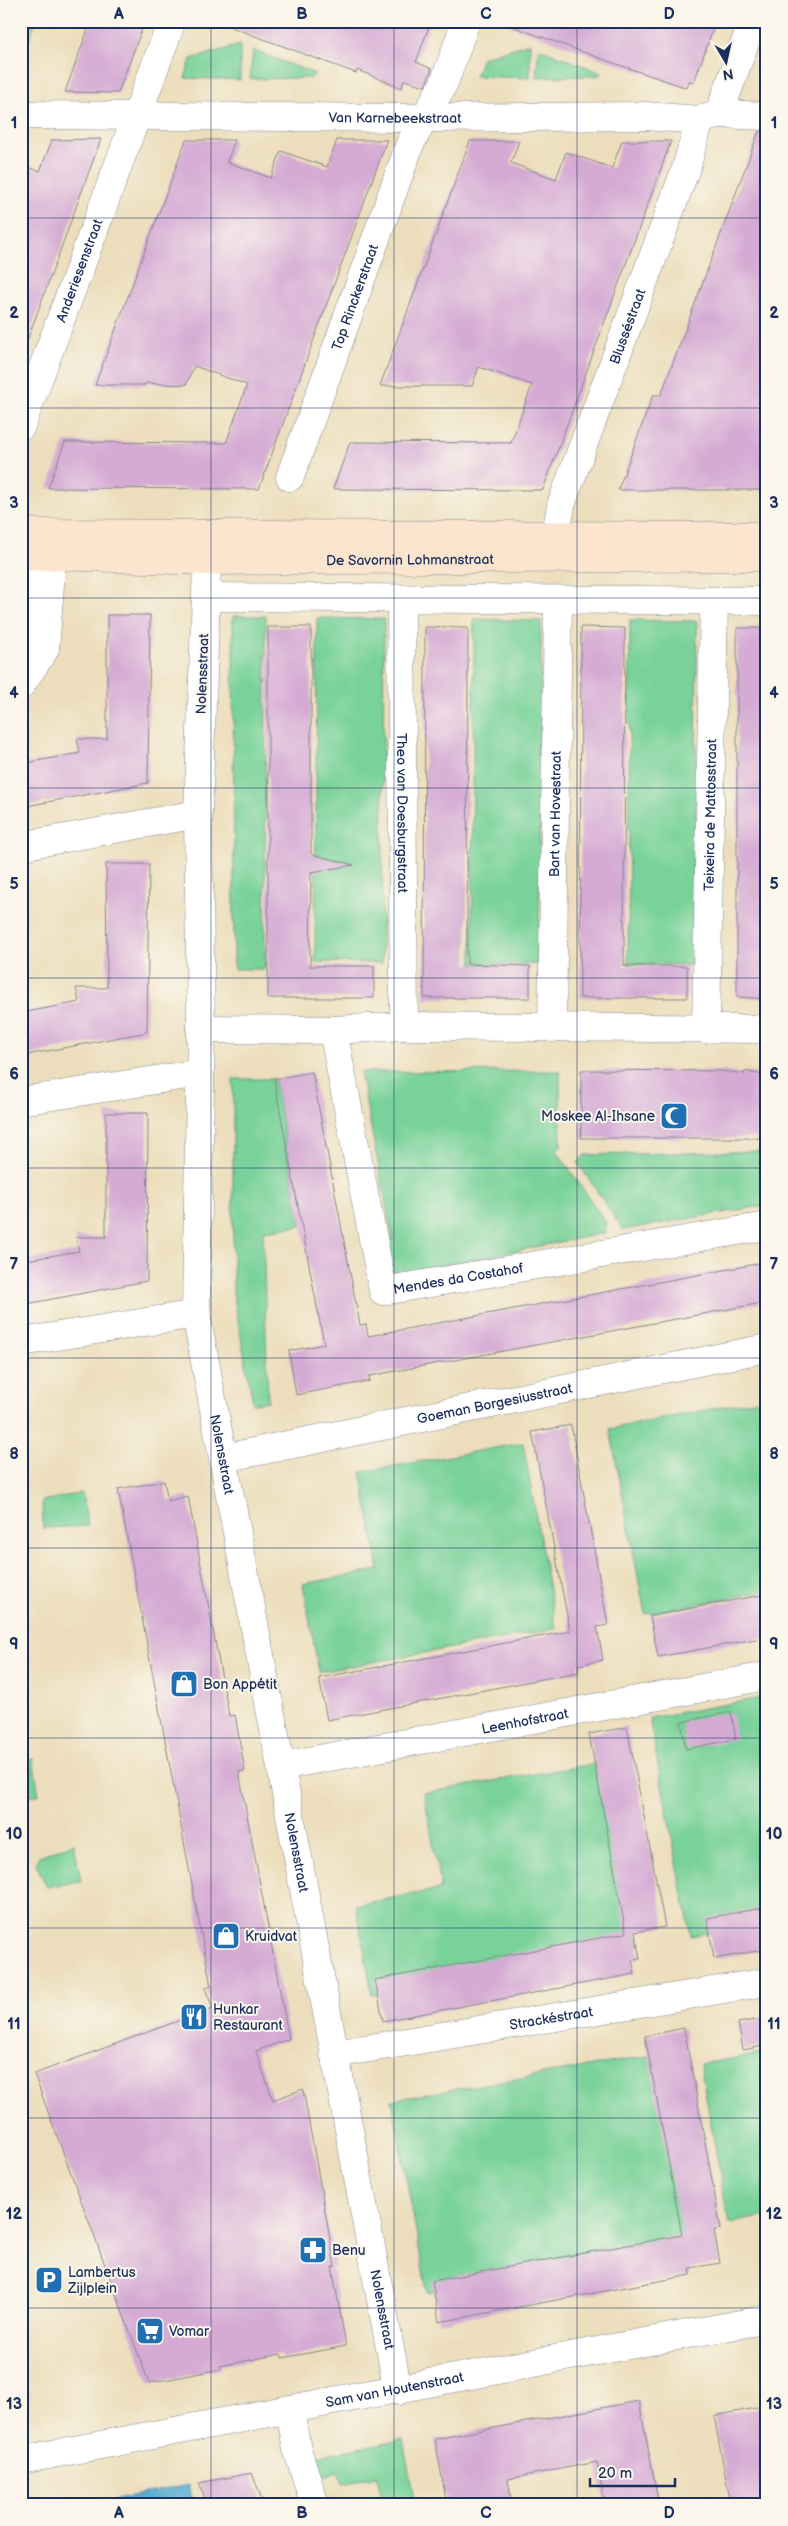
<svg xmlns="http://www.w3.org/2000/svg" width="788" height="2526" font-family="'Balsamiq Sans',sans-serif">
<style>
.green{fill:#78d299;stroke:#4a807c}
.water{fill:#52aed0;stroke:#366e97}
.building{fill:#d5abd4}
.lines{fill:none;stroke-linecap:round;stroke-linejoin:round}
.street-casing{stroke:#84868d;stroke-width:29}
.secondary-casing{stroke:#84868d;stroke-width:29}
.street{stroke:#fff;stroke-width:28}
.secondary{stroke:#fbe5cf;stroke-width:28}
.grid{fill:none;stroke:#1b2f5e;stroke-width:1;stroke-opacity:0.55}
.labels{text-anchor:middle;stroke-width:4;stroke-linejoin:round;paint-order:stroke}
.street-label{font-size:14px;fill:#1b2f5e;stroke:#fbf7ec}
.poi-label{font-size:14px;fill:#1b2f5e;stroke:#fbf7ec;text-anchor:start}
.neatline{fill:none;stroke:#1b2f5e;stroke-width:2}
.grid-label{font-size:16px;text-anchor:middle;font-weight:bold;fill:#1b2f5e}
</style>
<rect width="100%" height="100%" fill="#fbf7ec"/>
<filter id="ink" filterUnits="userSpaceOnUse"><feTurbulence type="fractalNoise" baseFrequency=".02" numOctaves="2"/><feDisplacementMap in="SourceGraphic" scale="10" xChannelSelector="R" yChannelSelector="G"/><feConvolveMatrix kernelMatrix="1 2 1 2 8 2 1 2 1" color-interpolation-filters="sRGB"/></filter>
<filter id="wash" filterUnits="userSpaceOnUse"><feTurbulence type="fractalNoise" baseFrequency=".0096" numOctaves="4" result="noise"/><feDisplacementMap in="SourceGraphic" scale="20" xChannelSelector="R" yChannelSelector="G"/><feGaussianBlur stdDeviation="1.12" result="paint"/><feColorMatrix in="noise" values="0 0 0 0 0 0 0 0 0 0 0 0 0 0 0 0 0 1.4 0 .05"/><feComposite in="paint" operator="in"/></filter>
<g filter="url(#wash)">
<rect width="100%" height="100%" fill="#ecdebc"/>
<!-- green -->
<g class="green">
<path d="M21 21H36L21 61Z"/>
<path d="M530 43V78L475 76 482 58Z"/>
<path d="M240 45V80L185 78 191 59Z"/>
<path d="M539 48 602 73 598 76 536 77Z"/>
<path d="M253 50 315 74 311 78 250 79Z"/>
<path d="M233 616H266L265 969H234Z"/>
<path d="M317 618 384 619 382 963 315 962Z"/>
<path d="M474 619 541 621 539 964H472Z"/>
<path d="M630 620 697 621 695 965 628 964Z"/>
<path d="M560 1071 561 1146 557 1151 606 1223 605 1233 396 1275 387 1264 382 1243 393 1240 360 1072Z"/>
<path d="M233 1079H274L301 1226 263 1231 268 1401 253 1404 233 1293Z"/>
<path d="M767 1151V1205L623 1230 578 1163 585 1155Z"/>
<path d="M767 1398V1591L645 1614 610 1429Z"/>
<path d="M523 1443 556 1629 319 1672 303 1584 379 1570 361 1472Z"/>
<path d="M82 1493 88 1526 43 1528 42 1501Z"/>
<path d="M767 1697V1922L691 1936 649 1718Z"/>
<path d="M33 1759 39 1795H21V1761Z"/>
<path d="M605 1762 638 1947 372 1994 356 1905 441 1889 424 1793Z"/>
<path d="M74 1843 81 1881 47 1887 36 1864 39 1856Z"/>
<path d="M767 2053V2216L729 2223 700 2064Z"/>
<path d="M661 2054 697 2246 427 2292 392 2100Z"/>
<path d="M403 2439 415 2505H383L377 2476 343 2483 338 2472 318 2480 311 2457Z"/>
</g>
<!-- water -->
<path class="water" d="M188 2485 195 2505H107L116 2499Z"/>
<g id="blocks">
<!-- building -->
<g class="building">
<path d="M91 21H145L118 93 65 92Z"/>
<path d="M223 21H431L416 62 432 69 425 86 404 80 402 88 357 70 356 73 323 61 223 24Z"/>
<path d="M507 21H716L694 82 689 81 687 88 605 60 506 24Z"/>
<path d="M759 131 767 132V490H618L653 395H661Z"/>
<path d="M101 139 24 349H21V180L26 167 40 171 52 140Z"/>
<path d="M186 140H235L227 162 271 178 281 151 327 167 337 140H387L259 489 48 488 65 442 226 443 247 385 194 366 186 385 146 383 145 385H95Z"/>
<path d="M470 141H519L511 163 556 179 566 152 612 168 622 141H671L543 490 333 489 350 442 511 443 532 385 479 367 472 386H380Z"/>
<path d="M107 615H150L148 783 21 807V764L80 753 77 739H107Z"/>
<path d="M268 627H311V854L354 865 311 872 310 966H374V998H268Z"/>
<path d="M425 627 468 628 467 964 530 966V998H424Z"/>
<path d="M581 627 625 628 624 966H687V998H580Z"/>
<path d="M737 628H767V999L737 997Z"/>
<path d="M106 864H149L147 1032 21 1056V1013L79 1002 76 988H107Z"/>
<path d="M581 1070 722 1071 745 1074V1071L767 1076V1138H581Z"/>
<path d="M312 1072 360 1325 366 1324 368 1336 767 1262V1302L369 1376 370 1381 296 1395 289 1351 324 1344 274 1079Z"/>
<path d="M106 1113H148L147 1281 21 1305V1261L79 1251 76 1237H106Z"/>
<path d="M571 1425 608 1625 597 1627 603 1660 578 1665 579 1672 327 1720 319 1678 570 1631 532 1432Z"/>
<path d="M164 1481 168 1501 188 1496 229 1716 235 1715 245 1771 239 1772 289 2039 256 2051 273 2100 303 2089 335 2267H332L346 2346 282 2358 281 2354 220 2366 221 2369 149 2383 34 2074 213 2008 205 1988 211 1986 118 1489Z"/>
<path d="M767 1594V1637L658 1657 650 1616Z"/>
<path d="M731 1712 736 1739 686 1749 681 1722Z"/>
<path d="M627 1727 665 1927 635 1932 640 1959 632 1960 635 1974 383 2021 375 1980 626 1933 589 1734Z"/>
<path d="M767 1907V1949L714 1959 707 1918Z"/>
<path d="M767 2018V2045L743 2050 738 2023Z"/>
<path d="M684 2028 721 2229 714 2230 720 2263 690 2268 691 2275 439 2322 432 2281 682 2235 645 2036Z"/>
<path d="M639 2401 659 2505H605L597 2462 508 2479 512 2505H447L435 2439Z"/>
<path d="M767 2406V2505H731L714 2416Z"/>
<path d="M252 2473 264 2505H207L199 2483Z"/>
</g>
</g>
</g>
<g filter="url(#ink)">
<use href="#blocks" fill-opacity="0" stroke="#84868d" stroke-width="1"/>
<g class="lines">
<defs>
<g id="street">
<path d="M719 114 753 21"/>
<path id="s1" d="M21 115 422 118 646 116 700 120 719 114 767 116"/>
<path id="s2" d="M21 426 172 21"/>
<path id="s3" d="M290 477 410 144 444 83 466 21"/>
<path id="s4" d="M208 538 198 814 201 1029 196 1314 398 2391"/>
<path id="s5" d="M556 558V534L561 505 686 168 700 120"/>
<path d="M207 597 767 601"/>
<path id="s6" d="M401 599 404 1026"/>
<path d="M21 642 28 534"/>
<path d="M21 685 45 649 54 534"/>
<path d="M21 846 198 814"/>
<path id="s7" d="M552 1028 558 600"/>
<path d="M201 1029 333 1030 404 1026 767 1029"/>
<path id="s8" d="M706 1029 714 601"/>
<path id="s9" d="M333 1030 383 1291 767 1226"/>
<path d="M21 1101 200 1073"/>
<path d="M21 1342 196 1314"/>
<path id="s10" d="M224 1458 767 1348"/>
<path id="s11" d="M281 1766 767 1676"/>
<path id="s12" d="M334 2054 767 1982"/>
<path d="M290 2411 297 2449 315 2505"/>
<path id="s13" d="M21 2460 767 2319"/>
</g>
<g id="secondary">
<path d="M21 533 767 536"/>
<path id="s14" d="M21 557 53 556 207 561 767 557"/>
</g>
</defs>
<!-- street casing -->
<use href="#street" class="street-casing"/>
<!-- secondary casing -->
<use href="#secondary" class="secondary-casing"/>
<!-- street -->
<use href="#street" class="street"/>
<!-- secondary -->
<use href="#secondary" class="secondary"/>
</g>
</g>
<!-- grid -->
<path class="grid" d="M211 21V2505M394 21V2505M577 21V2505M21 218H767M21 408H767M21 598H767M21 788H767M21 978H767M21 1168H767M21 1358H767M21 1548H767M21 1738H767M21 1928H767M21 2118H767M21 2308H767"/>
<!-- icons -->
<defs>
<symbol id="mosque-square" viewBox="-11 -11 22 22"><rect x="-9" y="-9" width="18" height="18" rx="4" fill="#1f6fb2" stroke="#fbf7ec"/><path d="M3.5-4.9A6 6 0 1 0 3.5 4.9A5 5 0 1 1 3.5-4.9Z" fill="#fff"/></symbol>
<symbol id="shop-square" viewBox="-11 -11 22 22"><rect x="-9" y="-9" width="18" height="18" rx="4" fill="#1f6fb2" stroke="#fbf7ec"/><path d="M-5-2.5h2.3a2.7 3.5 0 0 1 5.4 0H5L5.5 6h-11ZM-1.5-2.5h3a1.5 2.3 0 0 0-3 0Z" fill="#fff"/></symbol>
<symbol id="restaurant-square" viewBox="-11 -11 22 22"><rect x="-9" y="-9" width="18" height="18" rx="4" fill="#1f6fb2" stroke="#fbf7ec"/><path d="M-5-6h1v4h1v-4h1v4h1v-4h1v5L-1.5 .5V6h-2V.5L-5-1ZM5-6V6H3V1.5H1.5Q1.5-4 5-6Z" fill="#fff"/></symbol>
<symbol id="pharmacy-square" viewBox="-11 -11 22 22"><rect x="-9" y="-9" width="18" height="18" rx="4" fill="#1f6fb2" stroke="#fbf7ec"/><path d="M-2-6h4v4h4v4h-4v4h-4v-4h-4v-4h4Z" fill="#fff"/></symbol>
<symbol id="parking-square" viewBox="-11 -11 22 22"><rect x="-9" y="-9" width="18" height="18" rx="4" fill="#1f6fb2" stroke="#fbf7ec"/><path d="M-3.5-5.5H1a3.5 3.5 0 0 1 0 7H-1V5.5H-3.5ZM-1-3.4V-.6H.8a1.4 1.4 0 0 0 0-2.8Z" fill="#fff"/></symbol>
<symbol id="supermarket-square" viewBox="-11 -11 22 22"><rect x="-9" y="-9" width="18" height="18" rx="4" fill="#1f6fb2" stroke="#fbf7ec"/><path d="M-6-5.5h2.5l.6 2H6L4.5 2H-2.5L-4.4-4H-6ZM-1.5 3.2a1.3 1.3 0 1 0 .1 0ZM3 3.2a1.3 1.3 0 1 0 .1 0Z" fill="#fff"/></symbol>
</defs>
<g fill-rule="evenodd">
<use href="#mosque-square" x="658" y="1100" width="32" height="32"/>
<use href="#shop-square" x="168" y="1668" width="32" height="32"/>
<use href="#shop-square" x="210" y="1920" width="32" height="32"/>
<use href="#restaurant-square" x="178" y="2001" width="32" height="32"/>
<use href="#pharmacy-square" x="297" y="2234" width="32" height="32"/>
<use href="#parking-square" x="33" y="2264" width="32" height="32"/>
<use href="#supermarket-square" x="134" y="2315" width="32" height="32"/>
</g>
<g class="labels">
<!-- street labels -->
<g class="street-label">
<text dy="5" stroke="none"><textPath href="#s1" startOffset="374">Van Karnebeekstraat</textPath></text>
<text dy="5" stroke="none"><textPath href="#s2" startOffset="166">Anderiesenstraat</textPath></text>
<text dy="5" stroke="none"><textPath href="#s3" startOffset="191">Top Rinckerstraat</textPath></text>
<text dy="5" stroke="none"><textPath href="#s5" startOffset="244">Blusséstraat</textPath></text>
<text dy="5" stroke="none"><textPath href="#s14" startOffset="389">De Savornin Lohmanstraat</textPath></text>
<text transform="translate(202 674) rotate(-88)" y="5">Nolensstraat</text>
<text dy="5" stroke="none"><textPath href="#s6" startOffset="214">Theo van Doesburgstraat</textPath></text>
<text dy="5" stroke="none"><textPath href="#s7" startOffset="214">Bart van Hovestraat</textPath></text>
<text dy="5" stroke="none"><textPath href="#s8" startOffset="214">Teixeira de Mattosstraat</textPath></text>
<text dy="5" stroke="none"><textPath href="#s9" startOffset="342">Mendes da Costahof</textPath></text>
<text dy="5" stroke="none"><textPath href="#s10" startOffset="276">Goeman Borgesiusstraat</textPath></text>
<text dy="5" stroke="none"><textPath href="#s4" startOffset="919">Nolensstraat</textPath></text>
<text dy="5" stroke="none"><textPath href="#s11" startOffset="248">Leenhofstraat</textPath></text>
<text dy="5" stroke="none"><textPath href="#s4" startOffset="1324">Nolensstraat</textPath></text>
<text dy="5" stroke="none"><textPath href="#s12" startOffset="220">Strackéstraat</textPath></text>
<text dy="5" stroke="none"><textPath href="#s4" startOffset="1789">Nolensstraat</textPath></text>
<text dy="5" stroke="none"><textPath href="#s13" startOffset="380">Sam van Houtenstraat</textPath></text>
</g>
<!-- poi labels -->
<g class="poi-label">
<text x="655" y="1121" text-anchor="end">Moskee Al-Ihsane</text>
<text x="203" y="1689">Bon Appétit</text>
<text x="245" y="1941">Kruidvat</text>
<text x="213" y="2014">Hunkar<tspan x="213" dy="16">Restaurant</tspan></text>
<text x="332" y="2255">Benu</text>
<text x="68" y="2277">Lambertus<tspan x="68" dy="16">Zijlplein</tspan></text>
<text x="169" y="2336">Vomar</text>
</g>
</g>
<!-- margin -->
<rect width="788" height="2526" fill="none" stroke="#fbf7ec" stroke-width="55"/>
<!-- north arrow -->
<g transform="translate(726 62) rotate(171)" stroke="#fbf7ec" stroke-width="4" paint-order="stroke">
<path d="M0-4L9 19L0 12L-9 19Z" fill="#1b2f5e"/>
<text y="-8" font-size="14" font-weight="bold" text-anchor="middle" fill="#1b2f5e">N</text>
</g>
<!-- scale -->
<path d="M590 2478v8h85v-8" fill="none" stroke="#1b2f5e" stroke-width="2.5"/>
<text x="598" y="2478" font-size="15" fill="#1b2f5e" stroke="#fbf7ec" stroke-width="4" paint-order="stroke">20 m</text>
<rect x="28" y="28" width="732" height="2470" class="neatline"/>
<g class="grid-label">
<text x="119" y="19">A</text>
<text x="302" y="19">B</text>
<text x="486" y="19">C</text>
<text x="669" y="19">D</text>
<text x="14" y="128">1</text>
<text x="774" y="128">1</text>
<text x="14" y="318">2</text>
<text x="774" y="318">2</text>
<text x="14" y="508">3</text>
<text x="774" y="508">3</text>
<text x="14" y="698">4</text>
<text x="774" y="698">4</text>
<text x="14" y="889">5</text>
<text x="774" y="889">5</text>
<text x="14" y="1079">6</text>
<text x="774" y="1079">6</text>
<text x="14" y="1269">7</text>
<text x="774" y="1269">7</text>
<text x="14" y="1459">8</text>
<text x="774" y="1459">8</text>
<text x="14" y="1649">9</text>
<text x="774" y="1649">9</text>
<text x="14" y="1839">10</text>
<text x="774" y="1839">10</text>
<text x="14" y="2029">11</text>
<text x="774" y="2029">11</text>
<text x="14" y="2219">12</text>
<text x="774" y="2219">12</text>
<text x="14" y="2409">13</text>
<text x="774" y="2409">13</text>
<text x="119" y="2518">A</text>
<text x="302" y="2518">B</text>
<text x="486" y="2518">C</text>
<text x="669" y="2518">D</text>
</g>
</svg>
